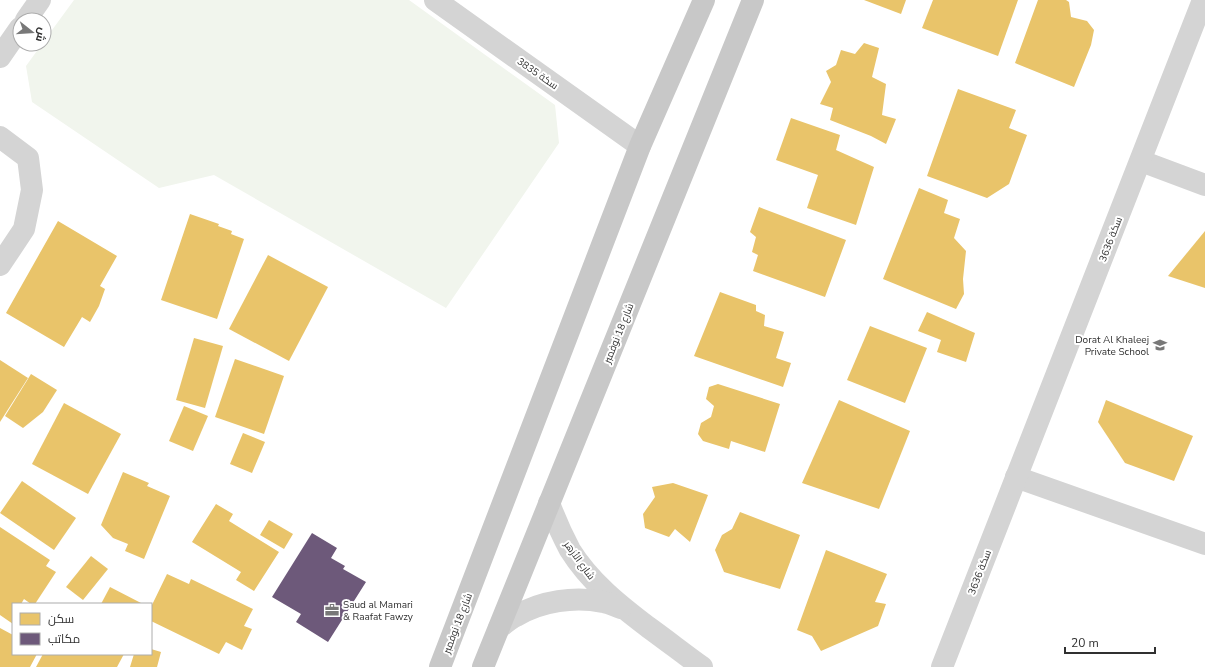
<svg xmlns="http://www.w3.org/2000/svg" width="1205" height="667" font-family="'Nunito Sans',Cairo,sans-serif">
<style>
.green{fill:#f1f5ed}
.homes{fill:#e9c46a}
.offices{fill:#6d597a}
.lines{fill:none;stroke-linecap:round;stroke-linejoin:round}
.minor{stroke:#d4d4d4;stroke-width:22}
.primary{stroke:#c8c8c8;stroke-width:22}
.labels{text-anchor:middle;stroke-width:4;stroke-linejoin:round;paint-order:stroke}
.street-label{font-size:10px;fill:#303030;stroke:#fff}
.poi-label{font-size:10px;fill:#303030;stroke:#fff;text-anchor:end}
</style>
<rect width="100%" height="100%" fill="#fff"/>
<!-- green -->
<path class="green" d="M74 0H409L555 105 559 143 446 308 214 175 159 188 32 102 26 66 42 44H44V41Z"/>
<!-- homes -->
<g class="homes">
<path d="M864 0H906L901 14Z"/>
<path d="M933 0H1018L998 56 922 28Z"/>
<path d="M1038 0H1066L1069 2 1071 17 1087 21 1094 30 1091 45 1074 87 1015 63Z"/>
<path d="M864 43 879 48 872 77 886 84 882 115 896 119 886 144 871 136 830 120 833 108 820 104 831 82 826 71 836 65 841 50 855 54Z"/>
<path d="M958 89 1016 110 1009 128 1027 135 1009 184 987 198 927 176Z"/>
<path d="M791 118 840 135 836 150 874 167 856 225 807 208 818 175 776 160Z"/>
<path d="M919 188 948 200 944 213 960 219 954 238 966 251 963 279 964 294 956 309 883 279Z"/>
<path d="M759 207 846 240 825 297 753 271 758 255 752 252 756 237 750 232Z"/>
<path d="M190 214 219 224 218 226 232 231 231 234 244 239 217 319 161 300Z"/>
<path d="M58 221 117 256 100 286 105 289 99 306 90 322 82 317 64 347 6 313Z"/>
<path d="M1205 231V288L1168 276Z"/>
<path d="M268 255 328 287 289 361 229 329Z"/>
<path d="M720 292 756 305V311L765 315 764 326 784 332 776 358 791 363 783 387 694 356Z"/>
<path d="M927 312 975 333 966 362 937 352 941 340 918 331Z"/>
<path d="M870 326 927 348 905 403 847 380Z"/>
<path d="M194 338 223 346 205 408 176 400Z"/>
<path d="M235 359 284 376 264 434 215 417Z"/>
<path d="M0 360 28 378 0 422Z"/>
<path d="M31 374 57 390 43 412 23 428 5 416Z"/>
<path d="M718 384 780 404 765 452 731 441 729 449 703 441 698 434 701 423 711 417 714 406 706 399 709 387Z"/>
<path d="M839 400 910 431 879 509 802 483Z"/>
<path d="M1106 400 1193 436 1174 481 1125 463 1098 422Z"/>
<path d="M64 403 121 434 88 494 32 464Z"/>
<path d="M184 406 208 416 193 451 169 441Z"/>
<path d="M243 433 265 442 252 473 230 464Z"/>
<path d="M123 472 149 483 147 486 170 496 144 559 125 551 128 544 113 538 101 525Z"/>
<path d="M22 481 76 518 54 550 0 513Z"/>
<path d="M673 483 708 495 690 542 675 529 669 537 645 528 643 514 655 497 652 487Z"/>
<path d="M216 504 233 514 229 521 279 552 254 591 236 580 241 572 192 542Z"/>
<path d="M740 512 800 535 780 589 724 572 715 550 722 535 732 529Z"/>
<path d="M269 520 293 534 284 549 260 535Z"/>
<path d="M0 527 50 560 46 566 56 572 35 604H31L24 599 21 604H13V624L0 615Z"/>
<path d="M826 550 887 574 875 602 886 604 878 626 821 651 812 636 797 630Z"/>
<path d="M91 556 108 569 83 600 66 587Z"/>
<path d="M167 574 189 584 191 579 253 609 244 626 252 629 242 650 226 642 219 654 151 621V607Z"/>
<path d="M110 587 141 603 140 604H101Z"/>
<path d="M0 628 13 635V654H37L30 667H0Z"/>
<path d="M151 649 161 652 157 667H130L134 654H151Z"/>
<path d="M43 654H124L117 667H36Z"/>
</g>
<!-- offices -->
<path class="offices" d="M312 533 337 548 331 558 345 566 343 569 366 582 328 642 296 622 301 614 272 597Z"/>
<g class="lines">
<!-- minor -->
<g class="minor">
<path d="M435 0 640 146"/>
<path d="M26 20 40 0"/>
<path d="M0 57 20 28"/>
<path d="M0 137 28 158 32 190 24 229 0 265"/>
<path d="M1141 161 1205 185"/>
<path d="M1016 477 1205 544"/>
<path d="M549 503C555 519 562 535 570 550 590 582 619 605 648 627 666 640 684 654 702 667"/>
<path d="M499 628C504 624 510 619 516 616 541 601 575 596 603 602 609 603 615 606 621 608"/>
<path d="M942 667 1203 0"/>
</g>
<!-- primary -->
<g class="primary">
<path d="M440 667 640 146 704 0"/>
<path d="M483 667 753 0"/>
</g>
</g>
<!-- icons -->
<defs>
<symbol id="school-bare" viewBox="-9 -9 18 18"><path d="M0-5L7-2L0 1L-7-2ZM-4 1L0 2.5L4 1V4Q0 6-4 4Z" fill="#787878" stroke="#fff" stroke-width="2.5" paint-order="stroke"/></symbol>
<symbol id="office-bare" viewBox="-9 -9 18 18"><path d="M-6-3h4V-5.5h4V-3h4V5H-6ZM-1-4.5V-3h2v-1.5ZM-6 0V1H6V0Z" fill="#787878" stroke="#fff" stroke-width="2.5" paint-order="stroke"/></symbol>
</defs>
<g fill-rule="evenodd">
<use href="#school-bare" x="1150" y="335" width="20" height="20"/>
<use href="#office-bare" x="322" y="600" width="20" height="20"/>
</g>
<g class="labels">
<!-- street labels -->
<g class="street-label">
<text transform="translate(538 73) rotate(35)" y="4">سكة 3835</text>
<text transform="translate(1110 239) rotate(-69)" y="4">سكة 3636</text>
<text transform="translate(618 333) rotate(-68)" y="4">شارع 18 نوفمبر</text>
<text transform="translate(580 560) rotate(54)" y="4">شارع الأزهر</text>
<text transform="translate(979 572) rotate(-69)" y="4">سكة 3636</text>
<text transform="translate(457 623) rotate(-69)" y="4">شارع 18 نوفمبر</text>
</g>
<!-- poi labels -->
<g class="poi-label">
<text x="1149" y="343">Dorat Al Khaleej<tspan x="1149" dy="12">Private School</tspan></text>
<text x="343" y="608" text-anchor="start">Saud al Mamari<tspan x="343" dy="12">&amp; Raafat Fawzy</tspan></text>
</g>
</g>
<!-- legend -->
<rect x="12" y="603" width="140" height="52" fill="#ffffff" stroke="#acacac"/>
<rect x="20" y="613" width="20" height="12" fill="#e9c46a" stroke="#acacac"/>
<text x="48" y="623" font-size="12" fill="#303030">سكن</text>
<rect x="20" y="633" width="20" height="12" fill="#6d597a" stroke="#acacac"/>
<text x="48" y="643" font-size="12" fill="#303030">مكاتب</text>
<!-- north arrow -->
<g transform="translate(32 32) rotate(107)"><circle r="19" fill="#ffffff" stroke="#acacac"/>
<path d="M0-3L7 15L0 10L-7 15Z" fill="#787878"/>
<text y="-6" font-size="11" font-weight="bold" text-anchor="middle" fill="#303030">ش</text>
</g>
<!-- scale -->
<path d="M1065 647v6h90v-6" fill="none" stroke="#303030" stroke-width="2"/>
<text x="1071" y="647" font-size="12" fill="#303030" stroke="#ffffff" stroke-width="3" paint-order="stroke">20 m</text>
</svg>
